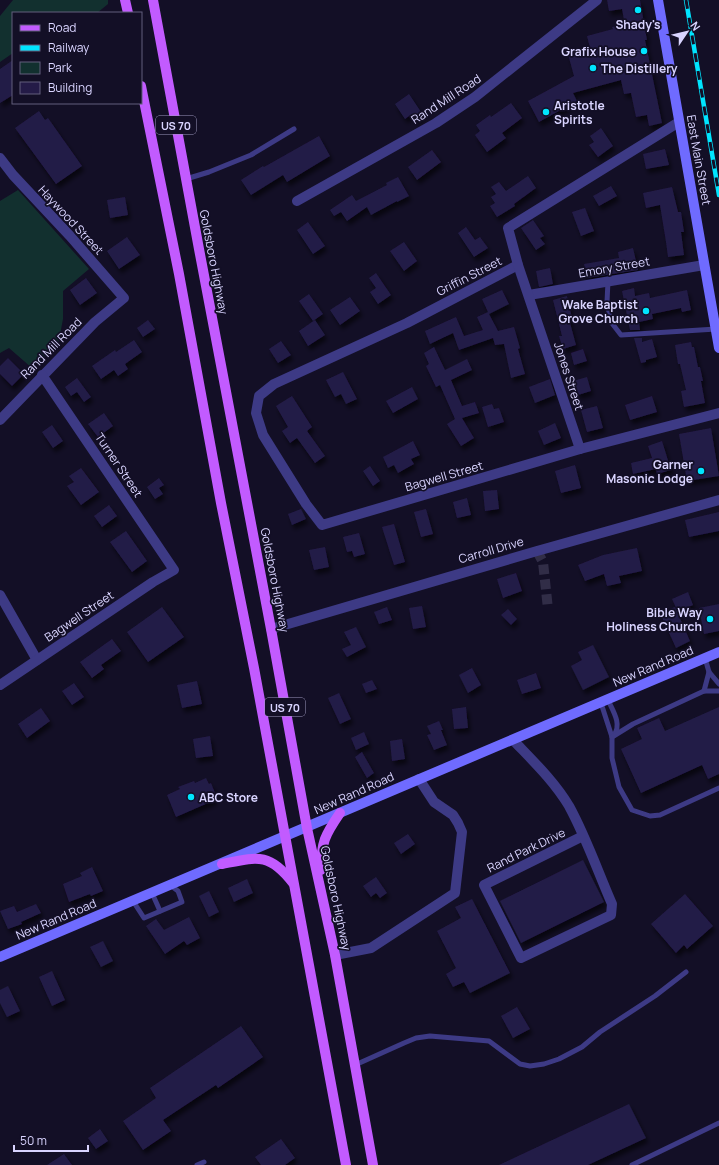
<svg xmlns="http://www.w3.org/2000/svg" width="719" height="1165" font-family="Manrope,sans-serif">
<defs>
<filter id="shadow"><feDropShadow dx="2.5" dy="4.5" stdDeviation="2" flood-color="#0009"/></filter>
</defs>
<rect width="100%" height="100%" fill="#130f26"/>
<g fill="#12302f">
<path d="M13 0H108V4L97 13H13V53L0 62V16Z"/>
<path d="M18 190 89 269 63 291V319L58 345 32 368 9 348 0 353V201Z"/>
</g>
<g fill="#241b47" filter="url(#shadow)">
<path d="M607 0H640L647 40H645L662 123 649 126 647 115 636 117 631 93 624 94 621 80 573 93 577 101 539 122 528 101 574 76 568 54 590 48 587 36 613 29 612 27 625 25 622 9 609 11Z"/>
<path d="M13 60V95L0 103V69Z"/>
<path d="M409 94 423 115 416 120 412 114 405 119 395 104Z"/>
<path d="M511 103 522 118 502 133 506 138 487 152 475 135 480 131 476 125 490 115 491 117Z"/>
<path d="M39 111 45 120 48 118 82 166 56 184 15 128Z"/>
<path d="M601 128 613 146 598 157 589 145 594 142 590 136Z"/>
<path d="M319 136 330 156 287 182 283 175 251 195 241 180 263 166 264 167Z"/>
<path d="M665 149 669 165 646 169 643 154Z"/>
<path d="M432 150 441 162 417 180 408 167Z"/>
<path d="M528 176 536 188 514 204 515 206 497 217 490 206 495 203 491 197 496 194 491 187 499 182 506 191Z"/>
<path d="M398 177 409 196 397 202V201L371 215 367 207 347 221 341 212 334 216 330 210 352 195 356 201 387 185 386 183Z"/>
<path d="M611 186 617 196 599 206 593 196Z"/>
<path d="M672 187 678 212H681L684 232H681L684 255 668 257 666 242 660 205 646 208 643 193Z"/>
<path d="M125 197 128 215 110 218 107 200Z"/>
<path d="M585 208 594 231 581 236 572 212Z"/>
<path d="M533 220 544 236 540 238 545 244 536 250 521 228Z"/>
<path d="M308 222 325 246 313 254 297 230Z"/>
<path d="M466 227 475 240 480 237 488 248 474 257 458 233Z"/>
<path d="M127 237 140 255 119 269 107 251Z"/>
<path d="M404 242 417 261 404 271 390 251Z"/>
<path d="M633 248 638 270 587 278 584 264 619 258 618 252Z"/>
<path d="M550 268 553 284 539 287 536 271Z"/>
<path d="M376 273 391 295 378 304 370 292 376 288 369 278Z"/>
<path d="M86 278 97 293 80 305 70 290Z"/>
<path d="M634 288 635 296 649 293 650 298 687 290 691 310 682 312 681 308 652 314 653 319 639 322 640 330H630L622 291Z"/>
<path d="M502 290 509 304 489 314 498 331 514 327 520 348 518 349 525 374 511 378 504 344 495 345 493 338 459 350 453 333 430 344 425 331 456 317 464 336 483 330 477 317 488 312 482 299Z"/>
<path d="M309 294 323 314 313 321 299 301Z"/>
<path d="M567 296 572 318 569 319 576 345 563 349 559 336H562L553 300Z"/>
<path d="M350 297 360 311 340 325 330 310Z"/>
<path d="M148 320 155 329 143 337 137 328Z"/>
<path d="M315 320 325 335 308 346 299 331Z"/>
<path d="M634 338H642V342L652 339 657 357 646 360V362L641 363Z"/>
<path d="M134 340 142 352 125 364 128 369 118 376 114 370 101 379 92 366 115 350 116 352Z"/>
<path d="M281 341 291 355 278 363 269 349Z"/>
<path d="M691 342 692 347H694L698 367H700L703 381H701L705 403 684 407 681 391 686 390 680 364H678L675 345Z"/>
<path d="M434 347 445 370 467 359 472 370 451 380 462 406 475 402 479 413 462 418 474 438 461 446 447 424 455 419 440 385 436 387 426 366 429 364 424 353Z"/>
<path d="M583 349 587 361 574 365 571 353Z"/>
<path d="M8 358 24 374 12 386 0 374V366Z"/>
<path d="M343 372 357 399 346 404 341 394 335 397 326 380Z"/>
<path d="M587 377 591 391 578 395 573 381Z"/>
<path d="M77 378 91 397 84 402 77 392 71 396 65 387Z"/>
<path d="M550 379 555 395 535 403 529 387Z"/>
<path d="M412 387 418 399 393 413 386 401Z"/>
<path d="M292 396 312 427 307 431 325 456 315 463 297 438 290 443 282 431 288 427 276 406Z"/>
<path d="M652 396 657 412 630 420 625 405Z"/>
<path d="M492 404 494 409 499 408 504 422 488 427 482 407Z"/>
<path d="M597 406 603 428 587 432 581 410Z"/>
<path d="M104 413 113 426 98 437 88 424Z"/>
<path d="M555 423 561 438 544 445 538 431Z"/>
<path d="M52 425 63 441 53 448 42 432Z"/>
<path d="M711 428 719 476 687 481 679 434Z"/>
<path d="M413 441 420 455 411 459 414 464 398 473 394 465 388 468 383 457Z"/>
<path d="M662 441 671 470 657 474 656 469 633 474 631 463 652 458 648 446Z"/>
<path d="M575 465 581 488 561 493 555 471Z"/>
<path d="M370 466 380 481 373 486 363 471Z"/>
<path d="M81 468 99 492 81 505 67 486 74 482 69 476Z"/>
<path d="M159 478 164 485 159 488 163 494 155 499 147 487Z"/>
<path d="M497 490 499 509 485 511 483 491Z"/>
<path d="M467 498 471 515 457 518 453 502Z"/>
<path d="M109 505 117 516 102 527 94 516Z"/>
<path d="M301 509 306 519 292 525 288 514Z"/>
<path d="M426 509 433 534 421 537 414 512Z"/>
<path d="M719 512V531L689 537 685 520Z"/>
<path d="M394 524 405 562 394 565 382 527Z"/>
<path d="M126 531 147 561 132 572 110 542Z"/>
<path d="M359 533 365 554 354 557 352 551 347 552 343 537Z"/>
<path d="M325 547 329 567 314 570 309 550Z"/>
<path d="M637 548 642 571 619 576 621 583 607 586 604 574 585 581 578 565 603 555Z"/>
<path d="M516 573 522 591 503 598 497 579Z"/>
<path d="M688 592 693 605 678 612 672 599Z"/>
<path d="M719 604V631L704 634 699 608Z"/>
<path d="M422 606 426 627 413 629 409 608Z"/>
<path d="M162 607 184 637 148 662 127 632Z"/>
<path d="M387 607 392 620 379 624 374 612Z"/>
<path d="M675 607 690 641 676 648 660 613Z"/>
<path d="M508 609 517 619 511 625 501 615Z"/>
<path d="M356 627 366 647 347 657 342 649 351 645 344 632Z"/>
<path d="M112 639 121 651 101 665 104 669 92 678 80 662Z"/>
<path d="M593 645 609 677 583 690 571 666 582 660 578 652Z"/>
<path d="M472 668 481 685 468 693 459 675Z"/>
<path d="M536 673 541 688 522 694 517 680Z"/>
<path d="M372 680 377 689 366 693 362 684Z"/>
<path d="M197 681 202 704 182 708 177 685Z"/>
<path d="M74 683 84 697 72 705 62 691Z"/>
<path d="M339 693 351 719 340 724 328 698Z"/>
<path d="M466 707 468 728 454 729 452 709Z"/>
<path d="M719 707V774L708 779 702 765 641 793 621 749 642 739 637 728 659 718 665 731Z"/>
<path d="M41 708 50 721 27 738 18 724Z"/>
<path d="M439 721 443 730H441L447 745 434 750 427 735 431 734 427 726Z"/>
<path d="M364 732 369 744 356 750 351 738Z"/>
<path d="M210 736 213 756 196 758 193 739Z"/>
<path d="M402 739 405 759 392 761 390 741Z"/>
<path d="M362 752 374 773 367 778 355 757Z"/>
<path d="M206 778 209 784 211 783 215 793 212 794 215 800 176 817 167 795 180 789 178 787 194 781 195 783Z"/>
<path d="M408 834 415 844 401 854 394 843Z"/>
<path d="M583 860 604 902 521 943 500 901Z"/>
<path d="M92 867 103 891 91 896 90 894 69 902 63 884 82 876 80 873Z"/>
<path d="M376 877 387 893 380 898 376 893 371 897 363 886Z"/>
<path d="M247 879 253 893 234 902 228 888Z"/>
<path d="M209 891 219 912 209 917 199 896Z"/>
<path d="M685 894 713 926 687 949 684 945 676 953 651 924Z"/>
<path d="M472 899 510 973 470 993 464 982 453 987 446 974 456 968 437 931 461 918 455 907Z"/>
<path d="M36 904 41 913 21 922 22 924 8 929 0 911 14 906 17 912Z"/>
<path d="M189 917 200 938 187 945 184 941 165 954 146 926 156 919 164 930Z"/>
<path d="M103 941 113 961 101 967 90 947Z"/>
<path d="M52 971 65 1000 52 1006 39 977Z"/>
<path d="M8 986 20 1011 7 1017 0 1003V990Z"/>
<path d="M517 1007 530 1029 513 1038 501 1016Z"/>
<path d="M241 1026 263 1057 218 1088 216 1085 163 1120 171 1131 143 1150 123 1121 156 1098 150 1088Z"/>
<path d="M629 1104 646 1138 588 1165H499Z"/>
<path d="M100 1129 108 1141 96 1149 88 1138Z"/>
<path d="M281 1139 295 1158 285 1165H261L255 1157Z"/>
<path d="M64 1154 72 1165H47Z"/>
</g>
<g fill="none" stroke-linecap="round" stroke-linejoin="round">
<path stroke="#312d47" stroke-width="10" stroke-dasharray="10 5" stroke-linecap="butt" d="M537 551 543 562 548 609"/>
<g stroke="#3d3a85" stroke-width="5">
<path d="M186 179 209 172 251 155 294 129"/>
<path d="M608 281 607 302 611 322 621 335 716 329"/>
<path d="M705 658 709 672 719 684"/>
<path d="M704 691 709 672"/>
<path d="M608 700C613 711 622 724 614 735"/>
<path d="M601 703 612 737V758L619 787 632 810 650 816 660 815 719 788"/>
<path d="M612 737 633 724 704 691H719"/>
<path d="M152 893 160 911"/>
<path d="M133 901 144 918 182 902 178 891 174 888 172 884"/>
<path d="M355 1065 404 1043 416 1038 430 1036 489 1041 520 1064 530 1066 544 1064 559 1059 582 1047 600 1032 655 996 686 972"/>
<path d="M197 1165 204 1162"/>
<path d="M632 1165 719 1123"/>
</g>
<g stroke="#3d3a85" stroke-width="10">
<path d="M0 158 13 175 70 236 124 298 95 322 0 420"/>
<path d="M297 201 436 123 475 97 597 0"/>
<path d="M518 265 407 323 274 384 259 396 256 413 263 435 306 504 322 525 580 449 719 413"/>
<path d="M529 295 704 265"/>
<path d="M580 449 518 265 508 228 679 122"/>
<path d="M0 595 37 660"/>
<path d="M271 629 537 551 719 500"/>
<path d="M0 685 153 582 174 570 42 375"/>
<path d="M513 740C533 761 554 781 569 806 586 837 598 872 612 904L611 915 521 958 484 885 583 836"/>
<path d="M335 955 371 948 455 893 462 832 458 823 453 815 434 802 419 779"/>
</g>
<g stroke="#6f6bff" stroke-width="10">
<path d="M658 0 719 348"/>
<path d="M0 957 719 652"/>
</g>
<g stroke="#c25bff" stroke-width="10">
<path d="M125 0 128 13"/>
<path d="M153 0 199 249 271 629 307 828 335 955 373 1165"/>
<path d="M141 86 179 274 221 503 254 668 346 1165"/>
<path d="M222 864C257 857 269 852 293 883"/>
<path d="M321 870C321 842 325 835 340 813"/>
</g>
<g stroke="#00e5ff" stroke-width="4.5">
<path id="rail" d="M686 0 719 195"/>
</g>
<use href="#rail" stroke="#130f26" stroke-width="3" stroke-dasharray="9" stroke-linecap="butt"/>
</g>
<g fill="#00e5ff" stroke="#130f26" stroke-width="1.5">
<circle cx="638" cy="10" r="4"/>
<circle cx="644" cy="51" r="4"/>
<circle cx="593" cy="68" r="4"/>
<circle cx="546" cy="112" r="4"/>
<circle cx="646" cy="311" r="4"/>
<circle cx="701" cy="471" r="4"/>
<circle cx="710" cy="619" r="4"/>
<circle cx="191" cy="797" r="4"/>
</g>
<g text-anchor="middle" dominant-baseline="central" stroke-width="3.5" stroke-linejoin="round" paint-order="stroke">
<g fill="#130f26" stroke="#9e99be" stroke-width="1">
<rect x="156" y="116" width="40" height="18" rx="3"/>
<rect x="265" y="698" width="40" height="18" rx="3"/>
</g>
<g font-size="11" font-weight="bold" fill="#d9d4ff">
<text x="176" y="125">US 70</text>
<text x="285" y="707">US 70</text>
</g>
<g font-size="12" font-weight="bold" fill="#d9d4ff" stroke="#130f26" text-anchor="end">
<text x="638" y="24" text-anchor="middle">Shady's</text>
<text x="636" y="51">Grafix House</text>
<text x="601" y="68" text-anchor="start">The Distillery</text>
<text x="554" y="105" text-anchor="start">Aristotle<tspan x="554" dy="14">Spirits</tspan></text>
<text x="638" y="304">Wake Baptist<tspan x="638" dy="14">Grove Church</tspan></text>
<text x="693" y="464">Garner<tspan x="693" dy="14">Masonic Lodge</tspan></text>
<text x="702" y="612">Bible Way<tspan x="702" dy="14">Holiness Church</tspan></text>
<text x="199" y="797" text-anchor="start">ABC Store</text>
</g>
<g font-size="12" fill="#d9d4ff" stroke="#130f26">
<text transform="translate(446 99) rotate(-33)">Rand Mill Road</text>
<text transform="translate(699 160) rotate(80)">East Main Street</text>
<text transform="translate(71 220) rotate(47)">Haywood Street</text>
<text transform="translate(214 262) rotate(79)">Goldsboro Highway</text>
<text transform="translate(614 267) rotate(-10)">Emory Street</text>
<text transform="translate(469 276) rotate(-27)">Griffin Street</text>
<text transform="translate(51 348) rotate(-45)">Rand Mill Road</text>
<text transform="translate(569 376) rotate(72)">Jones Street</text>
<text transform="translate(119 465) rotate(56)">Turner Street</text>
<text transform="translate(444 476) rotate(-16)">Bagwell Street</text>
<text transform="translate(491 550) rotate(-16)">Carroll Drive</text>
<text transform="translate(275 580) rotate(79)">Goldsboro Highway</text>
<text transform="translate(79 616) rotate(-34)">Bagwell Street</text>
<text transform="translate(653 666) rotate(-23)">New Rand Road</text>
<text transform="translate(354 793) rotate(-24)">New Rand Road</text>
<text transform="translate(526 850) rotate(-26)">Rand Park Drive</text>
<text transform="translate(336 898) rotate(78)">Goldsboro Highway</text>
<text transform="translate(56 919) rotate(-23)">New Rand Road</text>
</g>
</g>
<rect x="12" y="12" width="130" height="92" fill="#130f26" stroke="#625e7d"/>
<rect x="20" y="25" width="20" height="6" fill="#c25bff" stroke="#625e7d"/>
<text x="48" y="32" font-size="12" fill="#d9d4ff">Road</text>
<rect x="20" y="45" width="20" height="6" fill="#00e5ff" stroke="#625e7d"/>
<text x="48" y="52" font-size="12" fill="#d9d4ff">Railway</text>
<rect x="20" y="62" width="20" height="12" fill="#12302f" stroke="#625e7d"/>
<text x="48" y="72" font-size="12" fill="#d9d4ff">Park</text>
<rect x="20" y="82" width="20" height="12" fill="#241b47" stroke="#625e7d"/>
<text x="48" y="92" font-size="12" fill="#d9d4ff">Building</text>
<g transform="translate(687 32) rotate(55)" stroke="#130f26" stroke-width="3" paint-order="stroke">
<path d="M0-3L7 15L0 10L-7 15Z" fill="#d9d4ff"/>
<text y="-6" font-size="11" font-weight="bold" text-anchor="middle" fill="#d9d4ff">N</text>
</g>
<path d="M14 1145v6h74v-6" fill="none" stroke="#d9d4ff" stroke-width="2"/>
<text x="20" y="1145" font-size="12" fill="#d9d4ff" stroke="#130f26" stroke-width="3" paint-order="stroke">50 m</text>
</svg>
